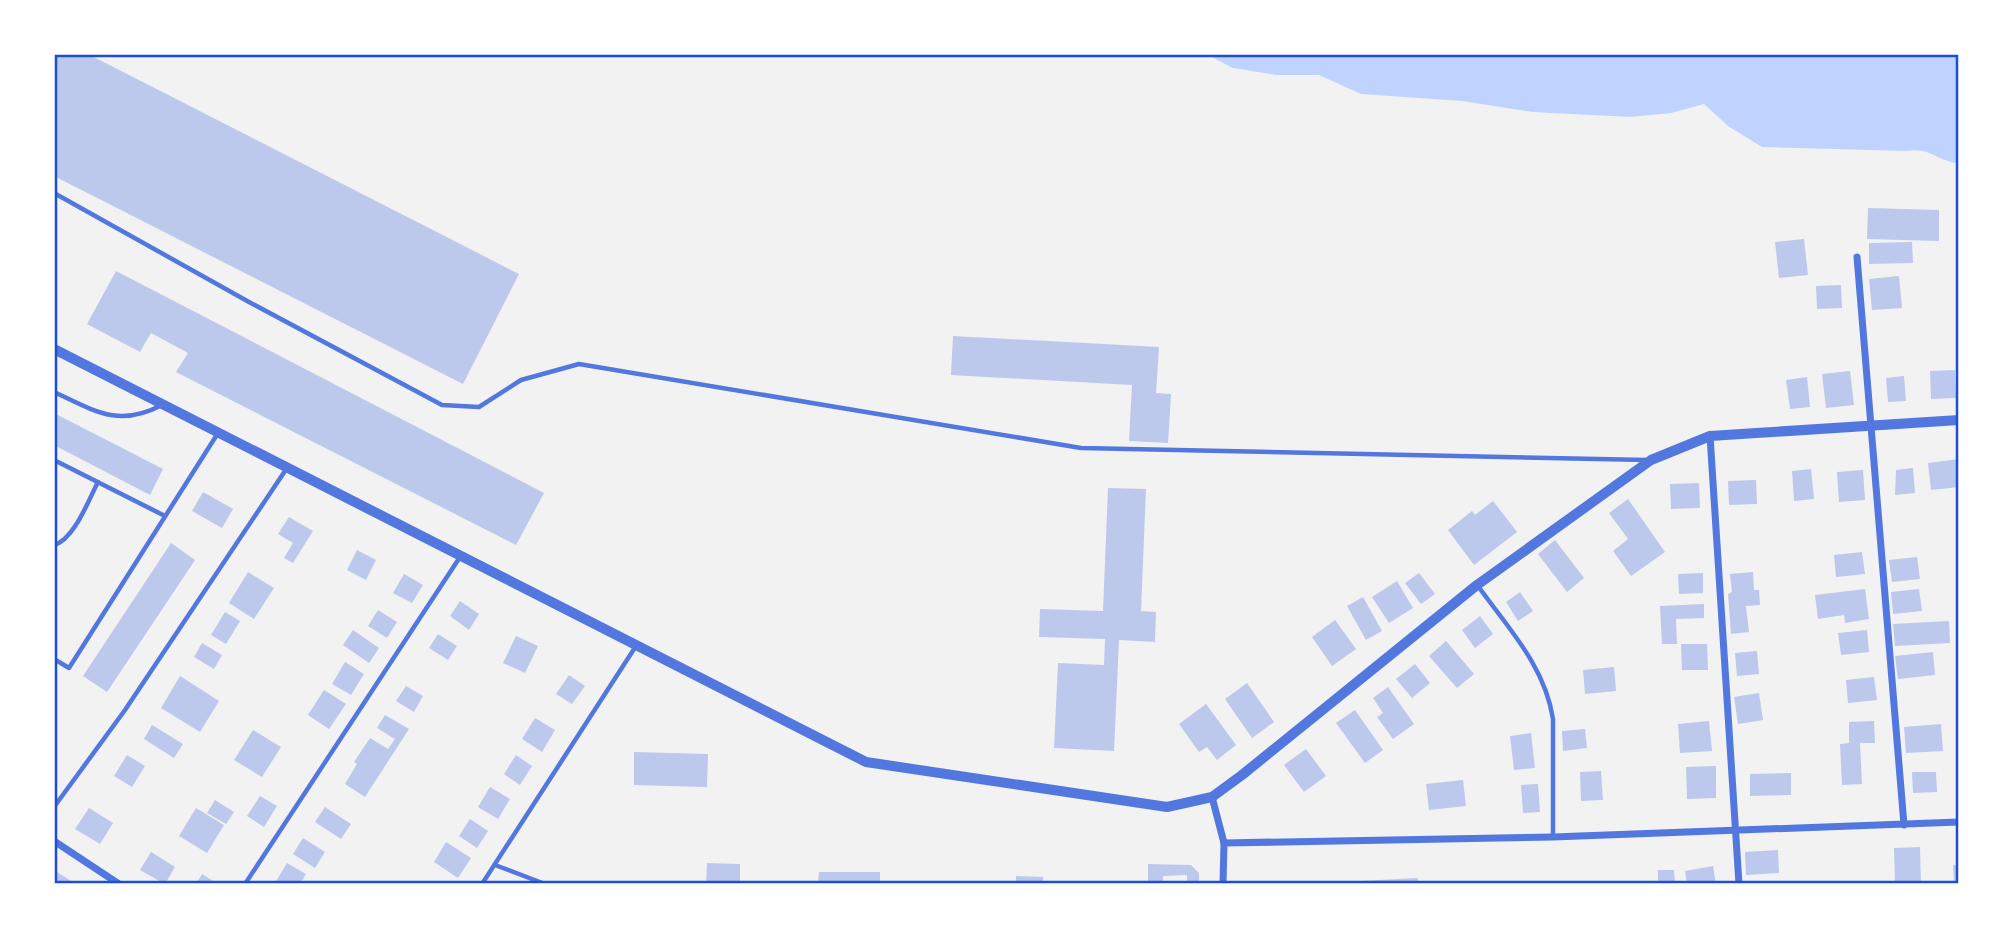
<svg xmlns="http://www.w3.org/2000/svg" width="2013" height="938" font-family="'Noto Sans',sans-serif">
<rect width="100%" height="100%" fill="#f2f2f2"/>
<path fill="#bfd3fe" d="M1206 54H1959V163C1937 162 1931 147 1907 151L1762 147 1728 126 1704 104 1671 113 1630 117 1533 112 1462 101 1361 94 1319 75H1276L1233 68Z"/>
<g fill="#bdc9ec">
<path d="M54 54H88L519 274 463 384 54 176Z"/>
<path d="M1868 208 1939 210V241L1867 239Z"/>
<path d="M1804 239 1808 275 1779 278 1775 242Z"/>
<path d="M1912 242 1913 263 1869 264V243Z"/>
<path d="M116 271 544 493 516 545 176 372 188 353 151 333 140 352 87 324Z"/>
<path d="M1899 276 1902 308 1872 310 1869 279Z"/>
<path d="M1841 285 1842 308 1817 309 1816 286Z"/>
<path d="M953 336 1159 347 1156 393 1171 394 1168 443 1129 441 1132 385 951 375Z"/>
<path d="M1955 370 1956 398 1931 399 1930 371Z"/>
<path d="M1850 371 1854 405 1826 408 1822 374Z"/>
<path d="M1904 376 1906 401 1888 402 1886 378Z"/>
<path d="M1807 377 1810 407 1790 409 1786 380Z"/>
<path d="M54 413 163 469 150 495 54 445Z"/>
<path d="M1959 459V487L1931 490 1928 463Z"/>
<path d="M1913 468 1915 493 1895 495 1896 470Z"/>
<path d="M1811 469 1814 499 1794 501 1792 471Z"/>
<path d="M1863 470 1865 500 1839 502 1837 472Z"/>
<path d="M1756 480 1757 504 1729 505 1728 481Z"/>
<path d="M1699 483 1700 508 1671 509 1670 484Z"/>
<path d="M1108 488 1146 489 1141 611 1156 612 1155 642 1119 640 1114 751 1054 748 1058 663 1104 665 1105 639 1039 637 1040 609 1103 611Z"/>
<path d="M203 492 233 509 222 528 192 511Z"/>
<path d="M1628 499 1665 552 1631 576 1613 551 1628 539 1609 513Z"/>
<path d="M1493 501 1517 532 1474 565 1448 530 1472 511 1475 515Z"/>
<path d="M289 517 313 531 293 563 284 558 293 543 278 534Z"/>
<path d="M1555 540 1584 578 1567 592 1538 554Z"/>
<path d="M171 543 195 560 107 692 83 676Z"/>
<path d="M357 550 376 560 366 580 347 570Z"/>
<path d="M1862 552 1865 574 1836 577 1834 555Z"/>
<path d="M1917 557 1920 579 1892 582 1889 560Z"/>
<path d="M248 572 274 588 254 619 229 603Z"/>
<path d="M1753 572 1754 590H1759L1760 605 1746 606 1749 632 1731 634 1728 594 1732 592 1730 574Z"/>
<path d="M1419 573 1435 594 1421 604 1405 583Z"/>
<path d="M1703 573V593L1679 594 1678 574Z"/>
<path d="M404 574 423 585 412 603 393 593Z"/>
<path d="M1397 581 1413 608 1389 623 1372 597Z"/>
<path d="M1865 589 1869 619 1845 623 1844 615 1818 619 1815 595Z"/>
<path d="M1919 589 1922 611 1893 614 1891 592Z"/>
<path d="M1520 592 1533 611 1518 621 1506 602Z"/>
<path d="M1363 597 1382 631 1366 640 1347 606Z"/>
<path d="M460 601 479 614 469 630 450 616Z"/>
<path d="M1704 604V618L1676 619 1677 644H1662L1660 606Z"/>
<path d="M378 610 397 622 387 638 368 626Z"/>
<path d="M225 612 240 621 226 644 211 635Z"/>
<path d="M1480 616 1493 634 1475 648 1462 630Z"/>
<path d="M1335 620 1356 649 1332 666 1312 637Z"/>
<path d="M1949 621 1950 643 1895 646 1893 624Z"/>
<path d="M353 630 379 648 369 663 343 645Z"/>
<path d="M1867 630 1869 652 1841 655 1838 633Z"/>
<path d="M438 634 457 646 448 660 429 648Z"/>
<path d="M516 636 538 646 525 673 503 663Z"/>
<path d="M1446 641 1474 674 1457 688 1429 656Z"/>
<path d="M202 643 222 655 214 669 194 657Z"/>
<path d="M1681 644H1707L1708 670H1682Z"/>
<path d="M1757 651 1759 674 1737 676 1735 653Z"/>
<path d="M1933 652 1935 675 1898 679 1895 656Z"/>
<path d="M345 662 364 674 351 695 332 684Z"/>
<path d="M1415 664 1430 683 1412 698 1396 679Z"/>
<path d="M1614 667 1616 691 1585 694 1583 670Z"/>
<path d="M569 675 585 686 572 704 556 694Z"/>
<path d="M180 676 219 701 200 732 161 708Z"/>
<path d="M1874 677 1877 700 1848 703 1846 680Z"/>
<path d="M1247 683 1274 722 1252 738 1225 699Z"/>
<path d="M406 686 423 696 414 712 396 701Z"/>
<path d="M1388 687 1414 724 1393 739 1377 717 1383 713 1373 698Z"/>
<path d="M324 690 346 704 329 729 308 715Z"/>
<path d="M1759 693 1763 720 1738 724 1734 697Z"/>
<path d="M1206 704 1236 745 1217 760 1207 747 1199 752 1179 724Z"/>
<path d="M1355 710 1383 750 1365 763 1336 723Z"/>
<path d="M385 715 409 729 365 797 345 784 357 764 354 762 370 738 388 749 395 739 377 728Z"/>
<path d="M535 718 555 730 542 752 522 739Z"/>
<path d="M1709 721 1712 751 1680 753 1678 724Z"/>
<path d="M1874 721 1875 743H1860L1862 784 1842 785 1840 744 1849 743V722Z"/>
<path d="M1941 724 1943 751 1906 753 1904 727Z"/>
<path d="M152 725 183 744 174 758 144 739Z"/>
<path d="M1585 729 1587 748 1563 751 1562 731Z"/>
<path d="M253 730 281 747 262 777 234 760Z"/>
<path d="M1531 733 1535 768 1514 770 1510 736Z"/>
<path d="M1306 749 1326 776 1304 792 1284 765Z"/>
<path d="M634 752 708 754 707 787 634 785Z"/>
<path d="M127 755 145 766 132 787 114 776Z"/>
<path d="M516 755 532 766 520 785 504 774Z"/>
<path d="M1716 766V798L1687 799 1686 767Z"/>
<path d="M1601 771 1603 800 1581 801 1580 772Z"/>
<path d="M1912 772H1936L1937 792 1913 793Z"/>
<path d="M1791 773V795L1750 796V774Z"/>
<path d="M1463 780 1466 806 1429 810 1426 784Z"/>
<path d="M1538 784 1540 812 1523 813 1521 785Z"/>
<path d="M490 787 510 799 498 819 478 807Z"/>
<path d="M260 796 277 806 264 827 247 816Z"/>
<path d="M215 800 234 812 226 824 207 813Z"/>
<path d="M325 807 351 824 341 839 315 822Z"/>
<path d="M89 808 113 823 100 844 75 829Z"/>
<path d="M196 808 224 825 207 853 179 836Z"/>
<path d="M470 819 488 831 477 848 459 836Z"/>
<path d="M303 838 325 852 315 868 293 854Z"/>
<path d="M446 842 471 858 458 878 434 862Z"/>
<path d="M1920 847 1921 884H1895L1894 848Z"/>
<path d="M1778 850 1779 873 1746 875 1745 852Z"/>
<path d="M151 852 175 867 165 884 140 870Z"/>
<path d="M287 863 306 874 300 884 275 883Z"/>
<path d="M707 863 740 864V884H706Z"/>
<path d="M1148 864 1191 865 1199 873V884H1187V875L1163 876V884H1148Z"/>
<path d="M1953 865H1959V884H1954Z"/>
<path d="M1713 866 1716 884H1687L1685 871Z"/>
<path d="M54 870 71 881 70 884H54Z"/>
<path d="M1658 870H1674L1675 884H1658Z"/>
<path d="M819 872H880V884H818Z"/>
<path d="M202 874 218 884H196Z"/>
<path d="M1016 876 1043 877V884H1016Z"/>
<path d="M1418 878V884H1340V882Z"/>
</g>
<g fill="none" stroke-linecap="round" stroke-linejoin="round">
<g stroke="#5277de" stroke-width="4.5">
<path d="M54 193 249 302 442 405 479 407 521 380 579 364 1081 448 1647 460"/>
<path d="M54 392C95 411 118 428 162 405"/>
<path d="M54 460 165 516"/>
<path d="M54 545C74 540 89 499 98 482"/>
<path d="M1478 586C1508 628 1545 666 1553 719V837"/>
<path d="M54 659 69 668 218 433"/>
<path d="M54 807 125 710 287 468"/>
<path d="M495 865 545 884"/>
<path d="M245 884 460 557"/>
<path d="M482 884 636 646"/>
</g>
<g stroke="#5277de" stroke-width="7">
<path d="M1857 257 1904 825"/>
<path d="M1710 436 1739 884"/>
<path d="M1212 797 1224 843 1553 837 1959 822"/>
<path d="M54 841 119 884"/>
<path d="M1223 884 1224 843"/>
</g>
<path stroke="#5277de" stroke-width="10" d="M54 349 866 762 1167 807 1212 797 1242 775 1477 585 1651 460 1710 436 1959 420"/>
</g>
<rect width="2013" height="938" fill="none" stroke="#ffffff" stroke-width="112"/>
<rect x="56" y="56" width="1901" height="826" fill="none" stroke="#1d4ed8" stroke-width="2.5"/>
</svg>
